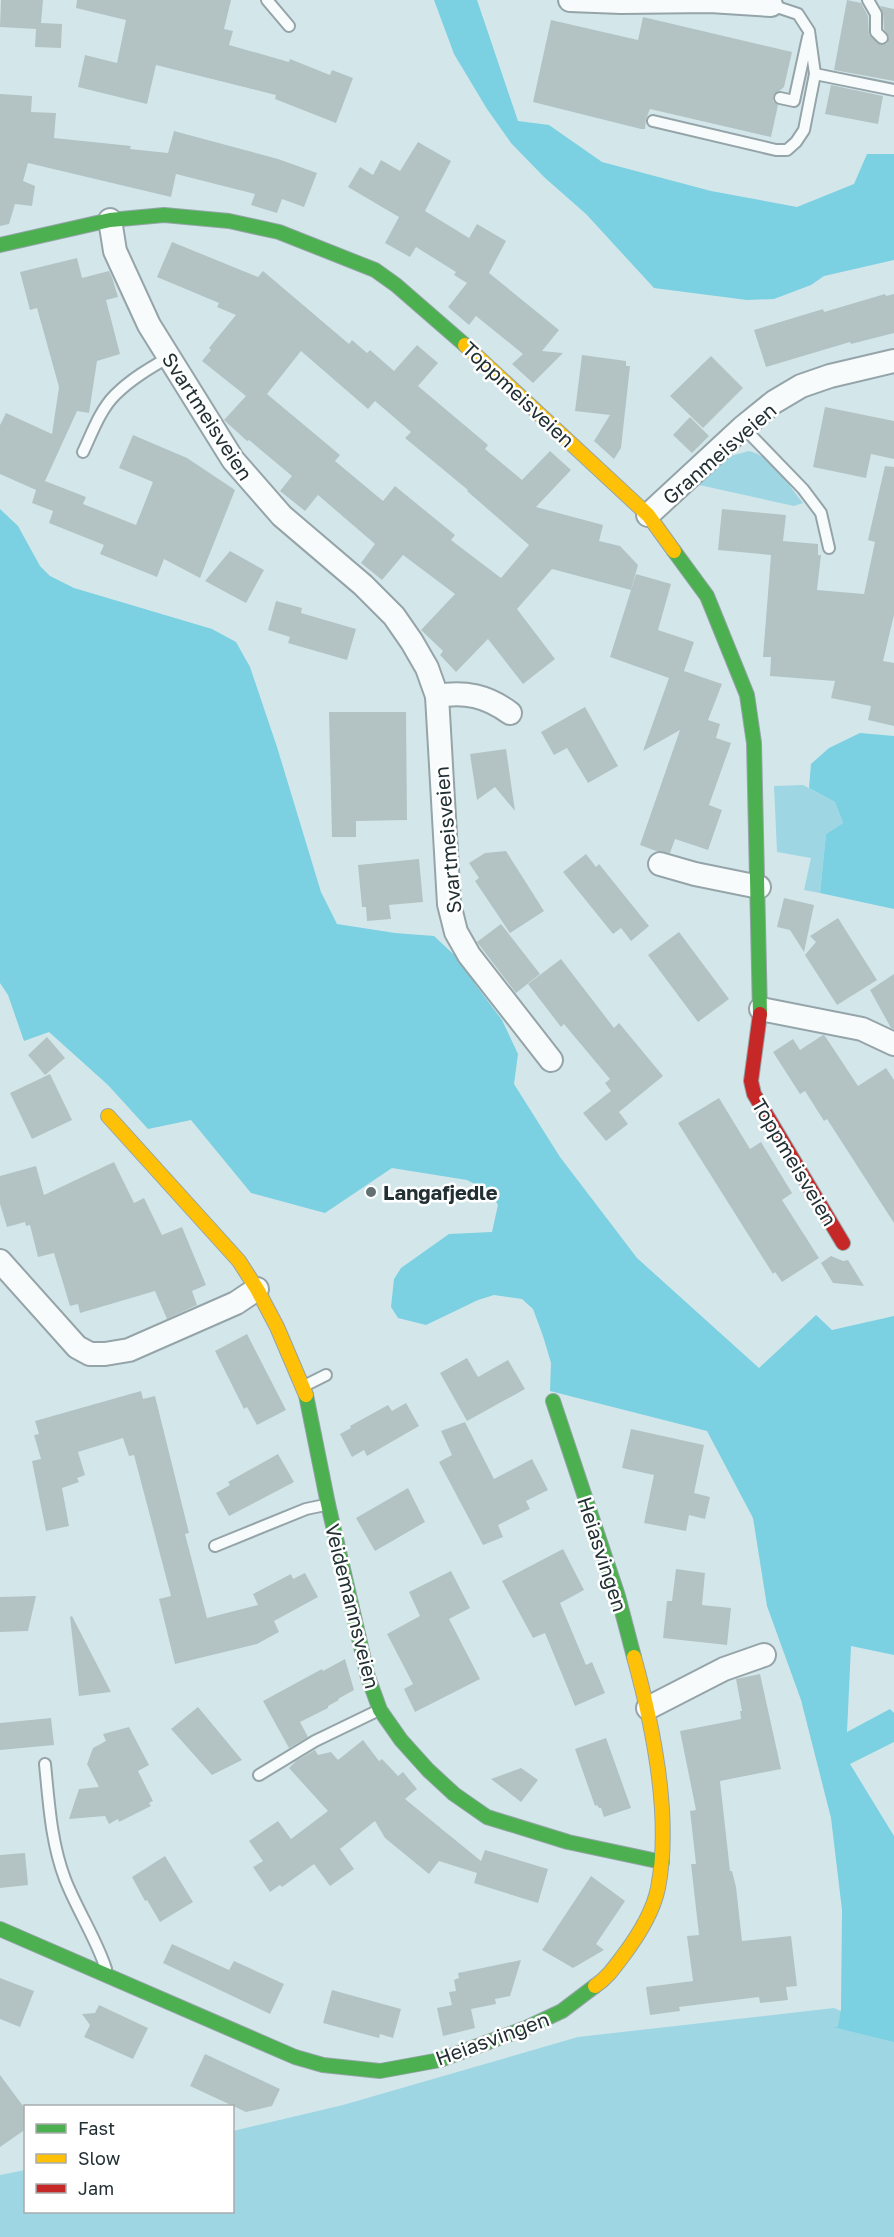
<svg xmlns="http://www.w3.org/2000/svg" width="894" height="2237" font-family="'Golos Text',sans-serif">
<rect width="100%" height="100%" fill="#d3e7eb"/>
<g fill="#9fd6e3">
<path d="M749 451C773 457 788 485 803 503L794 506 699 485 727 457Z"/>
<path d="M803 785 835 802 843 823 826 834 820 893 804 890 811 858 777 852 774 786Z"/>
<path d="M834 2008 894 2035V2237H0V2175L25 2170 26 2212H232L233 2131 343 2105 578 2037Z"/>
</g>
<g fill="#7bd0e1">
<path d="M434 0H477L518 121 549 125 602 162 711 191 797 207 854 184 867 154H894V260L824 276 811 285 774 299 747 300 654 288 586 214 544 177 511 143 487 109 454 54Z"/>
<path d="M0 509 18 526 40 566 50 576 74 588 212 629 236 642 250 667 277 747 321 892 337 924 395 933 434 936 465 965 475 984 502 1020 518 1054 514 1084 560 1157 637 1258 759 1368 816 1315 832 1330 894 1316V1655L851 1646 847 1732 890 1709 894 1713V1742L850 1764 894 1836V2042L833 2027H838L841 2009 842 1910 831 1818 801 1700 767 1606 753 1518 707 1431 550 1391 551 1363 543 1336 533 1309 522 1299 494 1295 478 1300 426 1325 398 1318 391 1307 394 1279 401 1268 449 1234 492 1232 498 1205 490 1192 467 1180 392 1168 325 1213 251 1193 191 1120 148 1129 108 1085 49 1032 24 1041 8 995 0 983Z"/>
<path d="M860 733 894 736V909L820 893 826 834 843 823 835 802 809 788 811 764 829 748Z"/>
</g>
<g fill="#b3c3c4" fill-rule="evenodd">
<path d="M1 0H43L41 23 62 24 61 48 35 47 36 29 0 27Z"/>
<path d="M77 0H231L224 29 233 31 229 45 289 62 290 59 330 75 332 70 353 78 336 123 275 99 276 95 156 65 147 104 78 87 85 55 117 63 126 20 76 8Z"/>
<path d="M847 0 861 3 868 16 869 35 881 45 887 44 889 37 884 29 883 13 880 6 894 9V81L834 70Z"/>
<path d="M643 17 792 52 784 87 773 96V101L778 105 771 137 650 109 646 119 645 129H641L533 102 551 20 638 40Z"/>
<path d="M831 85 883 96 878 124 825 114Z"/>
<path d="M0 94 32 96 31 112 56 113 54 138 131 146 130 149 168 153 174 131 278 159 317 173 304 207 282 199 277 213 251 205 255 194 176 174 171 197 28 163 23 181 35 186 32 206 15 204 9 224 0 226Z"/>
<path d="M418 142 451 161 425 211 469 238 477 224 506 241 489 273 559 330 542 351 563 353 533 383 512 364 523 354 476 316 469 325 448 307 467 283 454 275 456 272 416 247 410 257 385 243 399 217 348 187 360 167 373 175 381 160 400 171Z"/>
<path d="M172 242 258 277 263 271 349 344 352 340 367 353 370 350 394 371 417 345 438 363 418 386 488 445 485 449 522 480 550 451 571 470 536 507 603 525 599 541 620 546 638 565 631 590 552 569 517 609 555 659 523 684 488 639 456 672 440 655 443 651 421 630 455 594 403 555 382 580 361 563 375 544 318 495 305 511 280 491 292 476 249 440 247 441 224 420 246 396 202 361 211 350 209 348 236 315 217 307 219 303 157 277ZM301 351 368 409 375 401 411 432 405 438 468 490 467 491 529 545 501 578 451 540 455 535 395 486 383 501 335 461 340 455 267 394Z"/>
<path d="M77 258 82 278 109 271 112 277 118 297 106 300 120 354 97 361 89 413 77 411 45 481 86 497 83 504 136 525 153 482 119 468 133 435 187 458 235 490 200 578 164 559 157 577 100 554 104 545 49 523 53 511 32 503 36 490 0 474V425L6 413 52 434 59 387 37 308 30 310 20 272Z"/>
<path d="M885 294 886 296 894 294V333L851 344 850 342 766 367 754 330 823 309 824 312Z"/>
<path d="M582 355 626 361V366H630L621 448 614 459 594 441 610 415 575 411Z"/>
<path d="M711 356 743 388 703 428 670 396Z"/>
<path d="M825 407 894 421V459L871 454 866 478 813 467Z"/>
<path d="M690 417 709 436 692 453 673 435Z"/>
<path d="M885 466 894 467V615L883 661 894 663V726L868 720 871 706 831 698 835 681 770 676 771 657H763L771 555 718 550 722 509 786 515 783 541 818 544V555H821L817 590 864 594 875 542 868 540Z"/>
<path d="M230 551 264 570 246 603 205 581Z"/>
<path d="M636 574 671 584 658 630 694 642 684 671 722 684 708 720 720 724 716 738 731 743 709 805 722 810 708 850 675 839 670 853 656 851 640 845 680 730 643 751 669 678 610 657Z"/>
<path d="M276 601 302 608 301 613 356 629 347 660 288 643 290 637 268 630Z"/>
<path d="M585 707 618 766 588 783 567 748 554 755 541 732Z"/>
<path d="M329 712H406L407 820 356 821V837H332Z"/>
<path d="M506 749 515 811 495 787 477 800 470 754Z"/>
<path d="M506 851 544 911 510 933 475 881 479 878 469 863 485 853Z"/>
<path d="M586 854 596 867 599 864 649 926 631 941 621 928 613 934 563 872Z"/>
<path d="M419 859 423 902 389 905 391 919 367 921 366 907H362L358 865Z"/>
<path d="M784 898 814 905 804 952 790 930 777 927Z"/>
<path d="M838 918 877 980 837 1005 805 955 816 942 810 936Z"/>
<path d="M501 924 540 974 516 993 477 942Z"/>
<path d="M679 932 729 999 698 1022 648 955Z"/>
<path d="M561 959 614 1028 619 1023 663 1076 619 1112 628 1124 606 1141 583 1113 611 1091 605 1083 610 1079 564 1024 561 1027 528 984Z"/>
<path d="M894 974V1029L891 1028 870 990Z"/>
<path d="M823 1035 825 1036 858 1086 886 1068 894 1080V1223L827 1119 824 1121 805 1091 800 1094 773 1052 793 1039 800 1050Z"/>
<path d="M47 1037 65 1058 45 1075 28 1055Z"/>
<path d="M50 1074 72 1120 32 1139 10 1093Z"/>
<path d="M719 1098 750 1149 761 1142 792 1193 782 1200 819 1258 782 1282 775 1272 773 1274 678 1123Z"/>
<path d="M114 1162 134 1203 144 1198 162 1235 182 1227 206 1285 192 1291 197 1305 167 1319 155 1291 80 1313 78 1304 70 1306 54 1253 38 1257 30 1225 26 1226 25 1222 7 1227 0 1204V1176L36 1166 44 1195Z"/>
<path d="M831 1256 843 1261 848 1260 864 1286 833 1283 821 1263Z"/>
<path d="M247 1334 286 1410 257 1425 247 1407 244 1409 215 1351Z"/>
<path d="M467 1358 478 1377 508 1360 525 1389 467 1421 440 1373Z"/>
<path d="M141 1391 143 1399 155 1396 189 1533 185 1534 207 1618 258 1605 253 1594 291 1574 293 1579 305 1573 318 1597 274 1621 279 1632 257 1644 175 1664 159 1599 171 1596 134 1455 129 1456 123 1438 78 1452 85 1475 77 1478 79 1482 62 1488 69 1526 46 1531 32 1461 41 1459 34 1435 39 1434 35 1421Z"/>
<path d="M406 1403 419 1426 367 1456 364 1450 352 1457 340 1434 351 1428 350 1426 388 1405 392 1411Z"/>
<path d="M465 1422 494 1479 532 1459 548 1490 526 1501 530 1509 498 1525 503 1537 483 1545 439 1462 452 1455 441 1431Z"/>
<path d="M631 1429 704 1445 694 1493 710 1497 705 1519 689 1515 686 1531 644 1523 654 1475 622 1468Z"/>
<path d="M278 1454 294 1482 229 1516 216 1493 230 1485 228 1482Z"/>
<path d="M408 1488 425 1522 375 1551 356 1518Z"/>
<path d="M563 1549 584 1590 560 1603 586 1665 592 1662 605 1693 575 1706 545 1633 533 1638 502 1581Z"/>
<path d="M676 1569 705 1573 702 1605 731 1608 727 1645 663 1638 667 1601H672Z"/>
<path d="M451 1571 470 1608 449 1619 480 1679 415 1712 404 1689 413 1684 387 1634 420 1616 409 1592Z"/>
<path d="M36 1596 28 1631 0 1632V1597Z"/>
<path d="M72 1616 111 1692 79 1696 70 1617Z"/>
<path d="M345 1659 354 1690 338 1699 339 1700 328 1706V1708L300 1722 308 1737 289 1748 263 1701 322 1669 323 1671Z"/>
<path d="M760 1674 781 1769 720 1781 730 1871H732L736 1887 742 1941 791 1936 797 1986 786 1987 788 2000 760 2003 759 1997 679 2007 680 2011 650 2015 646 1987 693 1981 687 1936 699 1935 691 1864H696L690 1811 696 1810 680 1731 741 1719 740 1711H742L736 1679Z"/>
<path d="M198 1707 242 1760 212 1775 171 1729Z"/>
<path d="M51 1718 54 1745 0 1750V1723Z"/>
<path d="M129 1727 149 1765 138 1771 153 1801 149 1803 151 1806 119 1822 118 1819 109 1824 105 1816 69 1819 79 1789 99 1787 87 1764 93 1748 106 1741 103 1734Z"/>
<path d="M606 1738 631 1808 604 1817 601 1808H599L597 1805 595 1806 575 1749Z"/>
<path d="M363 1740 379 1761 382 1759 398 1776 403 1772 417 1789 405 1799 481 1861 485 1850 548 1869 538 1903 474 1883 477 1873 439 1861 429 1874 385 1838 375 1821 340 1849 354 1869 330 1886 314 1864 282 1887 280 1885 270 1892 253 1867 263 1861 249 1841 278 1821 291 1839 328 1811 289 1768 296 1761 315 1750 318 1755 331 1752 338 1760Z"/>
<path d="M521 1768 538 1780 521 1802 491 1779Z"/>
<path d="M25 1853 28 1885 0 1888V1855Z"/>
<path d="M165 1856 193 1902 160 1922 147 1900 145 1901 132 1877Z"/>
<path d="M591 1876 625 1901 596 1944 604 1950 573 1968 542 1950Z"/>
<path d="M172 1944 229 1970 234 1961 284 1984 270 2014 163 1963Z"/>
<path d="M521 1960 510 1996 495 1999 496 2004 471 2009 475 2028 443 2036 437 2008 452 2005 449 1992 456 1991 454 1980 459 1978 458 1973Z"/>
<path d="M0 1978 34 1991 20 2027 0 2019Z"/>
<path d="M332 1990 401 2009 393 2038 380 2034 379 2038 323 2023Z"/>
<path d="M99 2005 148 2028 133 2059 84 2037 90 2025 82 2014 95 2013Z"/>
<path d="M205 2054 280 2089 272 2106 246 2112 190 2086Z"/>
<path d="M0 2075 26 2110V2129L0 2147Z"/>
</g>
<g fill="none" stroke-linecap="round" stroke-linejoin="round">
<g stroke="#95a4a8" stroke-width="14">
<g id="lane">
<path d="M267 0 289 26"/>
<path d="M868 0 876 14V32L882 38"/>
<path d="M815 74 894 90"/>
<path d="M780 98 794 101 808 37"/>
<path d="M653 121 776 150H787L796 142 804 130 815 74 809 31 798 14 771 5 774 2"/>
<path d="M743 427 803 489 821 513 829 548"/>
<path d="M83 452C92 433 100 410 115 395 131 379 150 368 169 357"/>
<path d="M306 1385 326 1375"/>
<path d="M215 1546 306 1509 325 1505"/>
<path d="M45 1764C49 1804 51 1842 65 1879 77 1910 96 1938 106 1969"/>
<path d="M259 1775 315 1741 377 1711"/>
</g>
</g>
<g stroke="#95a4a8" stroke-width="26">
<g id="street">
<path d="M570 0 621 2 710 1 771 5"/>
<path d="M110 220 115 251 149 325 233 460 282 516 363 585 394 616 412 642 427 668 437 696 449 904 456 932 469 955 551 1060"/>
<path d="M648 515 743 427 774 402 801 386 830 376 894 361"/>
<path d="M437 696C465 691 487 696 510 713"/>
<path d="M660 864 695 874 759 887"/>
<path d="M761 1009 862 1029 894 1044"/>
<path d="M0 1261 77 1347 90 1354H105L129 1350 236 1303 257 1289"/>
<path d="M648 1708 724 1669 764 1655"/>
</g>
</g>
<g stroke="#95a4a8" stroke-width="16">
<g id="fast">
<path d="M0 245 110 220 164 215 229 221 279 232 375 270 396 285 465 345"/>
<path d="M674 551 707 596 747 695 754 743 760 1014"/>
<path d="M306 1395 328 1504 368 1677 380 1710 401 1740 428 1770 454 1794 487 1817 568 1842 662 1862"/>
<path d="M553 1401 618 1596 634 1657"/>
<path d="M0 1929 295 2057 323 2065 380 2071 440 2060 526 2028 562 2011 595 1986"/>
</g>
</g>
<g stroke="#95a4a8" stroke-width="16">
<g id="slow">
<path d="M465 345 648 515 674 551"/>
<path d="M108 1116 239 1261 257 1289 277 1327 306 1395"/>
<path d="M595 1986C607 1978 614 1968 623 1956 638 1936 653 1913 658 1888 672 1817 653 1726 634 1657"/>
</g>
</g>
<g stroke="#95a4a8" stroke-width="16">
<path id="jam" d="M760 1014 751 1081 754 1094 843 1243"/>
</g>
<use href="#lane" stroke="#f8fbfc" stroke-width="10"/>
<use href="#street" stroke="#f8fbfc" stroke-width="22"/>
<use href="#fast" stroke="#4caf50" stroke-width="14"/>
<use href="#slow" stroke="#ffc107" stroke-width="14"/>
<use href="#jam" stroke="#c62828" stroke-width="14"/>
</g>
<circle fill="#607073" stroke="#fff" stroke-width="2" cx="371" cy="1192" r="6"/>
<g text-anchor="middle" dominant-baseline="central" stroke-width="5" stroke-linejoin="round" paint-order="stroke">
<g font-size="20" fill="#223033" stroke="#fff">
<text transform="translate(519 394) rotate(43)">Toppmeisveien</text>
<text transform="translate(208 416) rotate(57)">Svartmeisveien</text>
<text transform="translate(719 453) rotate(-41)">Granmeisveien</text>
<text transform="translate(447 840) rotate(-95)">Svartmeisveien</text>
<text transform="translate(795 1162) rotate(59)">Toppmeisveien</text>
<text transform="translate(603 1554) rotate(72)">Heiasvingen</text>
<text transform="translate(353 1606) rotate(76)">Veidemannsveien</text>
<text transform="translate(492 2038) rotate(-20)">Heiasvingen</text>
</g>
<g font-size="20" font-weight="bold" fill="#223033" stroke="#fff" text-anchor="start">
<text x="383" y="1192">Langafjedle</text>
</g>
</g>
<rect x="24" y="2105" width="210" height="108" fill="#ffffff" stroke="#a7acad" stroke-width="1.5"/>
<rect x="36" y="2124" width="30" height="9" fill="#4caf50" stroke="#a7acad" stroke-width="1.5"/>
<text x="78" y="2135" font-size="18" fill="#223033">Fast</text>
<rect x="36" y="2154" width="30" height="9" fill="#ffc107" stroke="#a7acad" stroke-width="1.5"/>
<text x="78" y="2165" font-size="18" fill="#223033">Slow</text>
<rect x="36" y="2184" width="30" height="9" fill="#c62828" stroke="#a7acad" stroke-width="1.5"/>
<text x="78" y="2195" font-size="18" fill="#223033">Jam</text>
</svg>
